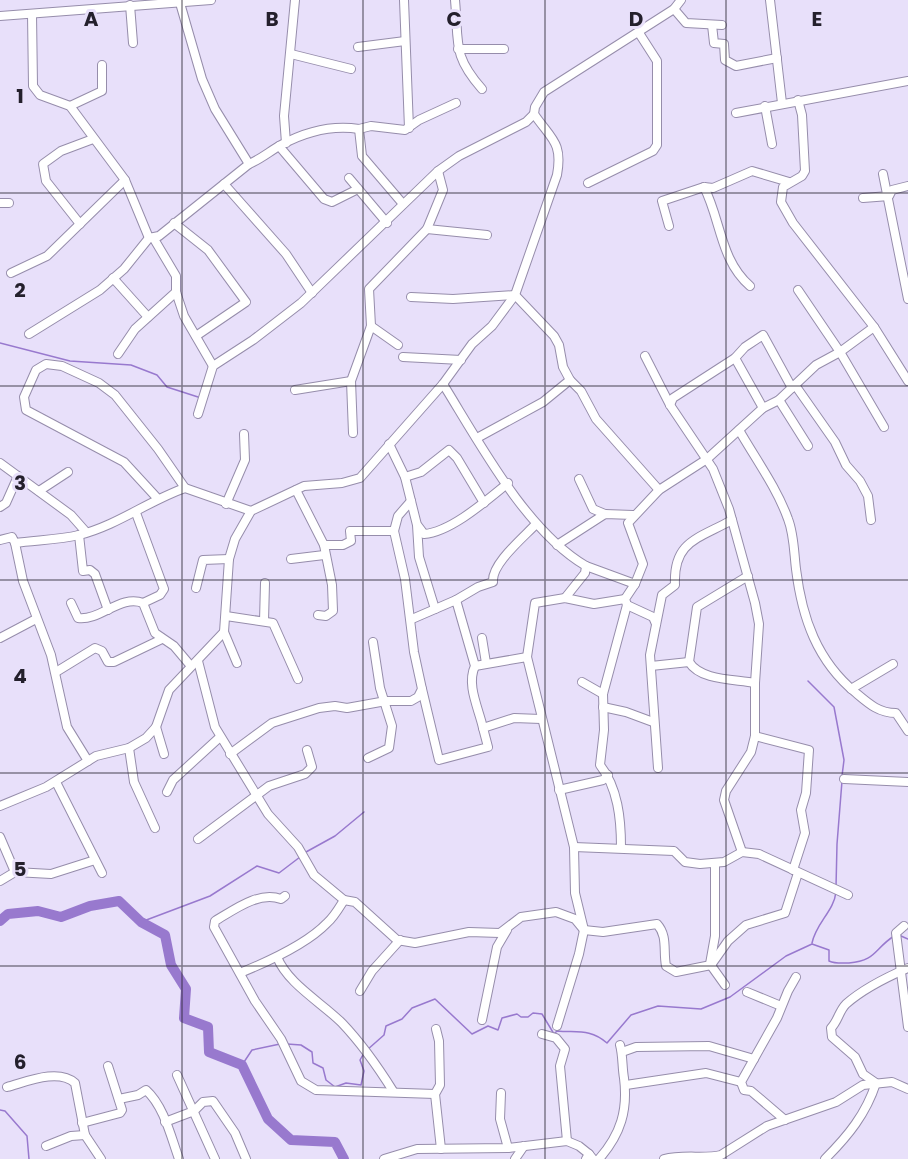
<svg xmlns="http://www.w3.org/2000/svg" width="908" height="1159" font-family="Poppins,sans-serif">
<rect width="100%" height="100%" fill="#e8e0fa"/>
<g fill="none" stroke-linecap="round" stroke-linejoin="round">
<g stroke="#9879ce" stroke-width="1.5">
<path d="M0 343 70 361 131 365 157 375 167 387 198 397"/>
<path d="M808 681 834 707 844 760 842 776"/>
<path d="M306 852 335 836 364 812"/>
<path d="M836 887 837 844 842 781"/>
<path d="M141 922 210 896 257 866 279 873 300 857"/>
<path d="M901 936 908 939"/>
<path d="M812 943C816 923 834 911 836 892"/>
<path d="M287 1044 301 1045 312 1052 313 1063 323 1068 326 1080 335 1087 346 1083 361 1085 364 1071 360 1060 364 1053"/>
<path d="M367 1050 384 1035 386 1026 402 1019 412 1008 435 999 472 1034 488 1026 498 1030 502 1018 517 1014 521 1017H528L533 1013 542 1014 554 1034 557 1031C576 1033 590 1028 607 1043L631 1015 658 1006 701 1009 730 997 786 956 812 944 829 950V961C836 964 841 963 849 963 876 961 874 949 894 936"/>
<path d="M242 1065 252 1050 280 1044"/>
<path d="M0 1110 5 1111 27 1136 29 1159"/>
</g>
<path stroke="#9879ce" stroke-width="10" d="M0 921 8 914 38 911 61 917 90 906 119 901 141 922 165 935 171 965 186 989 184 1018 208 1027 209 1052 242 1065 268 1119 291 1140 335 1142 344 1159"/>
<g stroke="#968dab" stroke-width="10">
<g id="minor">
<path d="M404 0 409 128"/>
<path d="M455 0C459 43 452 55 482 89"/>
<path d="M770 0 782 103"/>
<path d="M130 5 133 43"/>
<path d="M674 9 686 23 722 25"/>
<path d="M32 14 33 86 40 95 70 106 125 180 149 238"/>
<path d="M0 16 211 0"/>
<path d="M712 25 714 43 724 44 725 60 736 66 777 58"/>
<path d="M358 47 405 41"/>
<path d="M458 49H504"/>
<path d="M291 54 351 69"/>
<path d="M798 100 802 115 805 171 802 176 783 187 781 202 793 223 874 327 908 381"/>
<path d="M70 106 102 91V65"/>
<path d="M765 106 772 144"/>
<path d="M736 113 908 81"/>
<path d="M286 143 284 116 295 0"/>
<path d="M279 146 324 199 332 202 358 189"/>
<path d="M249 164C261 159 270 151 281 145 305 132 333 125 359 129"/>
<path d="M883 174 908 299"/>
<path d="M349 178 387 223"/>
<path d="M588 183 653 151 657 145V61L639 33"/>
<path d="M224 184 286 254 312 293"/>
<path d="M704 187C721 220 720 260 750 286"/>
<path d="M863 198 889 196 892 190 908 186"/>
<path d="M0 203H9"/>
<path d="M403 204 362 156 359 129 371 126 405 130 419 120 456 103"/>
<path d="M174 223 208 250 246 302 196 336"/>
<path d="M80 224 46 181 43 164 61 151 93 139"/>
<path d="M669 226 662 201 704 187 713 188 752 171 789 182"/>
<path d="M427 229 487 235"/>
<path d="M154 239 176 276V292L184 316 213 366"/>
<path d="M11 273 47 256 125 180"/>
<path d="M113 278 148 317"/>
<path d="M798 290 840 352 884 427"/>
<path d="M411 297 453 299 515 295 554 336 559 345 563 367 570 380 581 391 596 419 659 490"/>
<path d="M371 326 398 345"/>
<path d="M29 334 100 290 124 269 149 238 159 236 249 164 215 109 202 79 180 3"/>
<path d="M118 354 135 329 176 292"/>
<path d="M645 356 670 405 713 469 729 509 755 603 759 624 755 683V736L751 752 726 791 724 800 742 852"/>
<path d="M403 357 461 360"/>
<path d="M735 358 763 408"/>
<path d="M443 384C479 442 526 531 586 566L585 573 565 598"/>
<path d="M795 385 835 442 846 465 860 481 868 496 871 520"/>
<path d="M295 390 351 381"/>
<path d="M779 400 808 446"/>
<path d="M670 405 673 398 735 358 745 347 763 335 792 388"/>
<path d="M198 414 213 366 253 340 301 303 438 171 459 156 526 122 534 114"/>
<path d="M739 430C755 458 777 488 788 519 794 534 794 553 796 569 802 618 817 661 856 693 869 704 879 713 896 713L908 731"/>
<path d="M353 433 351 381 371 326 369 289 427 229 443 190 438 171"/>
<path d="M477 438 543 402 570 380"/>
<path d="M389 444 405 477 417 525 419 557 435 609"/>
<path d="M0 463 71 515 86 532"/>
<path d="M405 477 421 472 449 450 457 458 484 503"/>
<path d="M579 479 593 509 605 514"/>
<path d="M296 490 324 545H343L351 541 350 531H394L398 516 411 501"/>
<path d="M39 491 68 472"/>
<path d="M158 499 124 462 26 410 24 397 36 370 46 364 62 366 99 383 115 395 158 449 185 488"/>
<path d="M226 504 245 460 244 434"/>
<path d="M0 507 6 503 18 476"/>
<path d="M136 513 164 589 160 595 143 603"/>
<path d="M418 526 424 534C451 532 487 500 508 483"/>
<path d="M79 535 83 571 90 570 95 574 108 610"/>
<path d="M0 540 12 537 15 543C35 540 59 540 79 535 118 525 148 501 185 488L251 511 304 486 342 483 360 478 443 384 472 344 492 326 515 295 557 175C563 142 551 139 534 114L535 107 544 92 674 9 681 0"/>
<path d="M15 543 23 581 51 655 67 727 88 761"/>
<path d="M557 545 605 514 633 515"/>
<path d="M291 559 324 555"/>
<path d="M586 566 635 584"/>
<path d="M196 588 203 560 229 559"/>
<path d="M456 600 478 587 493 582C491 564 524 537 536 524"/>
<path d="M71 603 78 618C100 621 121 594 143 603L155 633 174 646 190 665"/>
<path d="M627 605 653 617 656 624"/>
<path d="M318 615 326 616 333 611 332 585 324 545"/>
<path d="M226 616 273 623 298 679"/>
<path d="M412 619 456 600 475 666C466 685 479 709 483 728"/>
<path d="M264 621 265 583"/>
<path d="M224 632 237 663"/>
<path d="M0 638 36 619"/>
<path d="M482 638 486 663"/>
<path d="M198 661 215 727 268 814 298 847 314 875 344 900 355 902 397 940 415 943 469 932 500 933 521 917 556 912 575 919 584 930 603 932 657 924C668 936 663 951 666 966L676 972 711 965 728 941 746 925 785 913 798 873"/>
<path d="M689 662 697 607 748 576"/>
<path d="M475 666 527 657"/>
<path d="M651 666 689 662C701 681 735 679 755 683"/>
<path d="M56 672 95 648 102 651 108 662H114L162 639"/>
<path d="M582 682 603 694"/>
<path d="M422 689 439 760 488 747 483 728 514 718 541 719"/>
<path d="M851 689 893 664"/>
<path d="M603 707 626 712 653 722"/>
<path d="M156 727 164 754"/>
<path d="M755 736 809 750 806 793 801 810 805 833 793 870"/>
<path d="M129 748 134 782 155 828"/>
<path d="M230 754 272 723 319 708 335 706 347 708 386 701H411L418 697 422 689 414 652 405 579 394 531"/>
<path d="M368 758 389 748 392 726 380 688 373 642"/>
<path d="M658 768 650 655 662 595 675 585C673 541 698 539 732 520"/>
<path d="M844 779 908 782"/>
<path d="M56 782 102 873"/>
<path d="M559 790 603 780 608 775"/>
<path d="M167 792 173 780 220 737"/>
<path d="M0 806 46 787 96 756 129 748 146 738 156 727 169 690 224 632 229 559 235 539 251 511"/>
<path d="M0 837 15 872 51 874 95 860"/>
<path d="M198 839 269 786 305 774 312 767 307 750"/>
<path d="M574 847 674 851 685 862 700 864 724 862 742 852 759 854 848 895"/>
<path d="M621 847C621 819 618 788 600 765L604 730 603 694 627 605 625 599 635 584 643 564 628 523 659 490 707 459 763 408 779 400 816 365 840 352 874 327"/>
<path d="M715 864V936L710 964 725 985"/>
<path d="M0 881 15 872"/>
<path d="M285 896 281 899C258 891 234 910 215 921L214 927 255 1001 281 1039 301 1081 316 1090 435 1094"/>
<path d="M904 926 896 933 908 1027"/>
<path d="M277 957C288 984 321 1002 342 1023 362 1044 378 1067 393 1091"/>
<path d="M240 973C267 962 307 944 327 923 334 917 339 908 344 900"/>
<path d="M360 991 372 971 400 940"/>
<path d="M747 992 781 1006"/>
<path d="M482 1020 497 947 507 930"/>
<path d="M557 1026 579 954 584 930 575 893 574 847 527 657 535 603 565 598 594 604 625 599"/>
<path d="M436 1029 439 1041 440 1085 435 1094 441 1149"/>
<path d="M542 1034 556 1038 565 1049 560 1066 567 1141"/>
<path d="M622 1052 636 1047 709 1046 754 1059"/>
<path d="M177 1075 215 1159"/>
<path d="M626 1085 706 1073 741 1082"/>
<path d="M7 1087C26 1082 58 1068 75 1083L85 1135 101 1159"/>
<path d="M501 1093 500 1119 508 1148"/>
<path d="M119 1099 138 1095 146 1090C164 1106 171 1137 179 1159"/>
<path d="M785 1120 751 1091 744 1090 741 1082 777 1018 788 991 796 977"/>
<path d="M165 1122 194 1111 203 1102 213 1101 235 1133 246 1159"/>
<path d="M82 1123 120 1113 122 1110 108 1066"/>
<path d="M46 1146 71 1136 85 1135"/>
<path d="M384 1159 417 1149 508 1148 567 1141 579 1146 589 1154"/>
<path d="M515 1159 524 1146"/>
<path d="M586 1159 589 1154 593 1159"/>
<path d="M599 1159C621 1134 628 1110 624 1078 622 1067 623 1056 620 1045"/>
<path d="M664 1159C683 1154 705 1159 721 1155L767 1126 836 1102 863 1085 892 1082 908 1089"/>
<path d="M825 1159C848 1136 866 1114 876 1083L863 1074 855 1057 832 1037 831 1028C838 1021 839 1011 846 1004 863 989 887 977 908 968"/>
</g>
</g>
<use href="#minor" stroke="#fff" stroke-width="8"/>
</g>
<path fill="none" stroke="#24202c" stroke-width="1.5" stroke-opacity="0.55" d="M182 0V1159M363 0V1159M545 0V1159M726 0V1159M0 193H908M0 386H908M0 580H908M0 773H908M0 966H908"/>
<g font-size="20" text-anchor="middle" font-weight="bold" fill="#24202c" stroke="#e8e0fa" stroke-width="6" stroke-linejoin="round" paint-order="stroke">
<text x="91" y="26">A</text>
<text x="272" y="26">B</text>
<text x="454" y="26">C</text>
<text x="636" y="26">D</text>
<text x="817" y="26">E</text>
<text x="20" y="103">1</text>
<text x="20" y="297">2</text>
<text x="20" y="490">3</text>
<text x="20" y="683">4</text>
<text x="20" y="876">5</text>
<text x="20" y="1069">6</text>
</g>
</svg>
